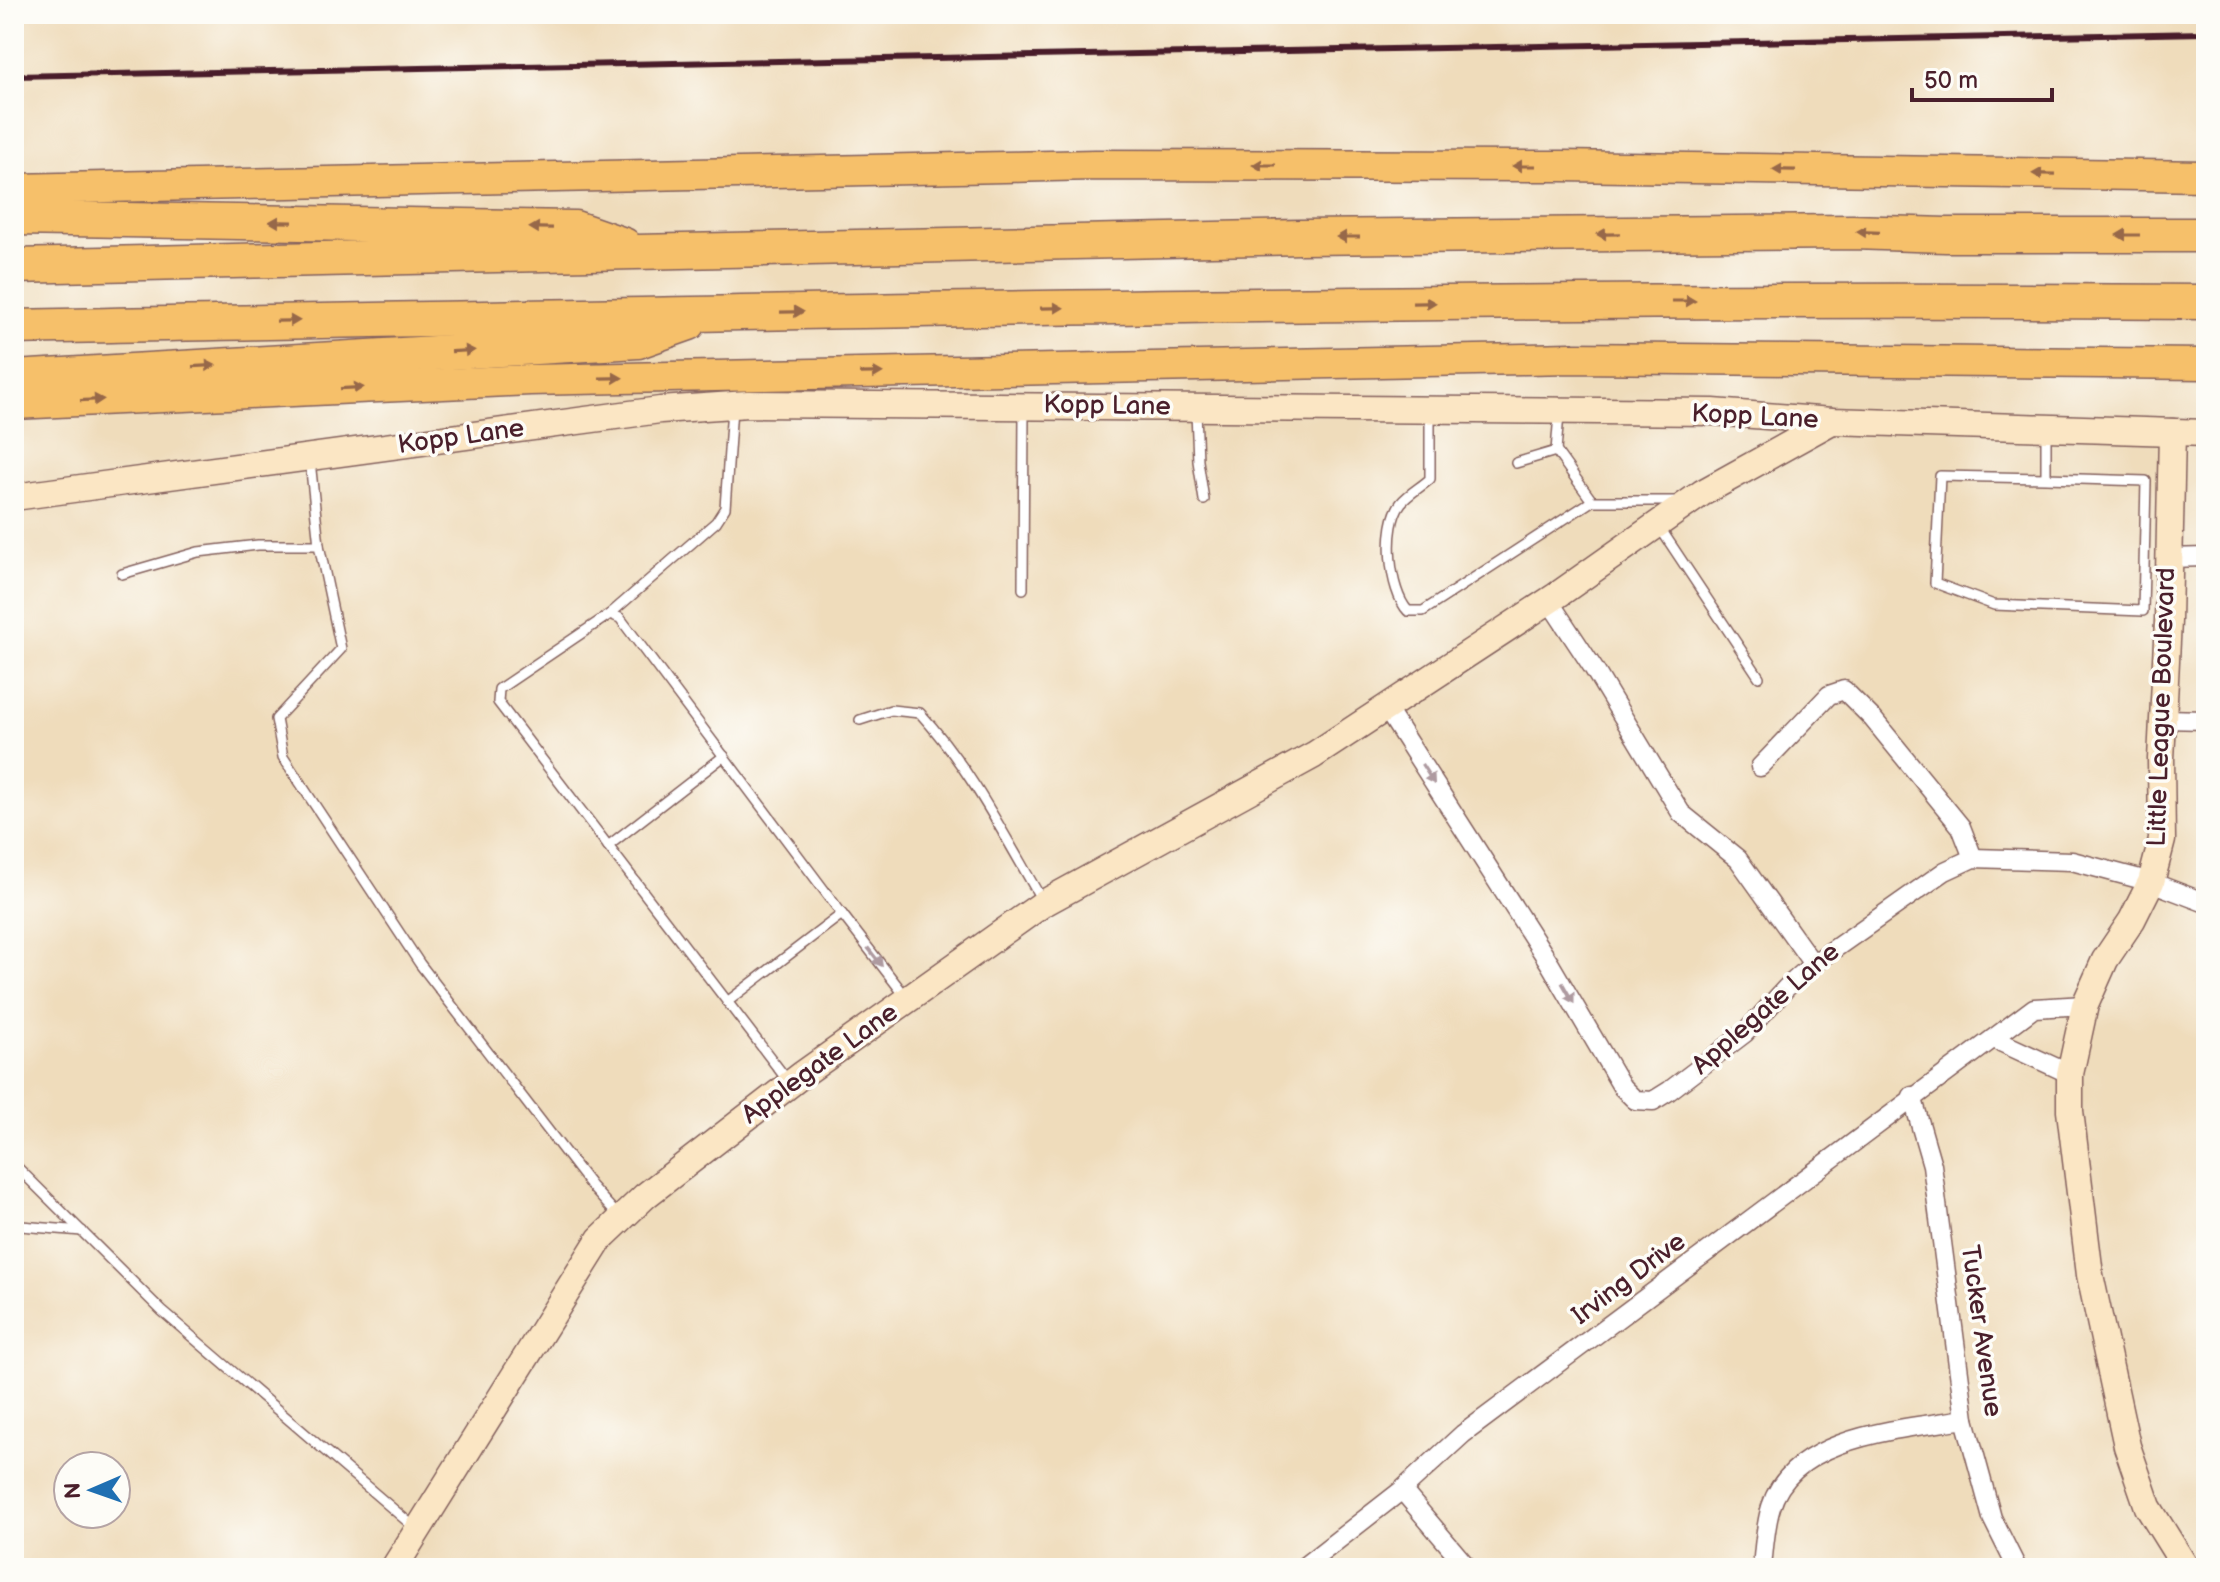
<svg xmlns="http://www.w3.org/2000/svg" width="2220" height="1582" font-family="'Balsamiq Sans',sans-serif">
<rect width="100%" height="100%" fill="#fdfcf7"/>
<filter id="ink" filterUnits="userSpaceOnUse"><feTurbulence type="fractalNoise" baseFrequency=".0125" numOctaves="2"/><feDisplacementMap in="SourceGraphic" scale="16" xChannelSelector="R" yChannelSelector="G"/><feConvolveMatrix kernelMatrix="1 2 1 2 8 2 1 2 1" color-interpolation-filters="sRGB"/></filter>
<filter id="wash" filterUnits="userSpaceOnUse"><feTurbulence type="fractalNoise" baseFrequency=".006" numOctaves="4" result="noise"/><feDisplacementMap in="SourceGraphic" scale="32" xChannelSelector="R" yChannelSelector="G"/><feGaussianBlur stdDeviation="1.8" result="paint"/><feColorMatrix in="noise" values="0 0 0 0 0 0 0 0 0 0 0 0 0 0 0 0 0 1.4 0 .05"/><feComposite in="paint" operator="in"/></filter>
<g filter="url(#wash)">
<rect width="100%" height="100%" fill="#efdcbb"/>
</g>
<g filter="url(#ink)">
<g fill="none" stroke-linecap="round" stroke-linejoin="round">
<g stroke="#84615d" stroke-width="12">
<g id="lane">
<path d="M1196 412 1198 461 1204 500"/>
<path d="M1430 413V479C1421 487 1408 494 1401 503 1383 526 1389 591 1408 611H1423L1592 501 1556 451 1516 463"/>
<path d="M1556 451 1559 414"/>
<path d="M310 461 319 545 341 649 276 719 283 757 420 964 591 1186 620 1218"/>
<path d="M2046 478 2146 481 2143 611 1994 605 1935 583 1940 476 2046 478V431"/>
<path d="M1592 501H1680"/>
<path d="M1658 525 1759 677"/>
<path d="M122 574 198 552 258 545H319"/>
<path d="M1023 589 1024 409"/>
<path d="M610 614 716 522 725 508 732 408"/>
<path d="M860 720 891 710 920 713C971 769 1005 837 1043 902"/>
<path d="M608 846 724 756"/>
<path d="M842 914 906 997"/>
<path d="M727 1002 842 914 620 618 610 614 499 689 498 702 788 1081"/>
<path d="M14 1164 162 1311 414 1527"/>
<path d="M14 1223 21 1226 82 1231"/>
</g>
</g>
<g stroke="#84615d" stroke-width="21">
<g id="street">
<path d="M2168 558 2206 557"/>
<path d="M1549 601 1594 669 1681 813 1738 859 1813 964"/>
<path d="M1386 708 1550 964 1622 1087 1635 1100 1653 1101 1669 1091 1745 1033 1786 988 1813 964 1945 871 1973 858 2072 861 2151 882 2206 903"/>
<path d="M2163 719 2206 720"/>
<path d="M1760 767 1829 695 1844 690 1873 719 1961 827 1973 858"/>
<path d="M1994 1039 2070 1074"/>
<path d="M1912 1096 1932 1165 1965 1419 1992 1518 2017 1568"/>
<path d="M1402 1490 1468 1568"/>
<path d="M1302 1568 1402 1490 1463 1434 2034 1008 2085 1005"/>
<path d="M1762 1568C1764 1548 1765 1526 1771 1507 1793 1435 1903 1429 1965 1419"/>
</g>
</g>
<g stroke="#84615d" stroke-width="29">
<g id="secondary">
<path d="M2172 432 2168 621 2161 759 2162 840 2151 882 2132 920 2105 960 2085 1005 2070 1074V1111L2090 1275 2127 1446 2148 1507 2186 1568"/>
<path d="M14 497 660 410 748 404 1713 412 1832 421 2206 433"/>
<path d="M394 1568 600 1239 645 1196 803 1074 1044 903 1314 755 1556 596 1702 493 1832 421"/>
</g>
</g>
<g stroke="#84615d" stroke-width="33">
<g id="primary">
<path d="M14 189 1095 165 1562 166 2206 176"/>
<path d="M14 404 530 380 1571 358 2206 364"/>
</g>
</g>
<g stroke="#84615d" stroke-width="37">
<g id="highway">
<path d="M14 218 575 228 624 245"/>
<path d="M14 266 1300 237 1852 232 1946 235H2206"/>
<path d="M14 327C745 313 1475 296 2206 302"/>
<path d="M14 378 638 341 689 323"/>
</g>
</g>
<use href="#lane" stroke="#fff" stroke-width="9"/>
<use href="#street" stroke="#fff" stroke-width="18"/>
<use href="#secondary" stroke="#fbe6c4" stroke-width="26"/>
<use href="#primary" stroke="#f6c06b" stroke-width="30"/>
<use href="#highway" stroke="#f6c06b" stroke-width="34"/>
<path stroke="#4a1f2b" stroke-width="6" d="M14 76 2206 33"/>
</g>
<defs><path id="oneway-solid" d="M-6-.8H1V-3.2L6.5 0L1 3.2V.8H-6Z" transform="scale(2)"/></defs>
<g fill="#976748">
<use href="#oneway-solid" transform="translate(1264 165) rotate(-180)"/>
<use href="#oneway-solid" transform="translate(1524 166) rotate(-180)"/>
<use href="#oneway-solid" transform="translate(1784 170) rotate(-179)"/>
<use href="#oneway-solid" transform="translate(2044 174) rotate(-179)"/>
<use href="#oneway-solid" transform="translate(281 222) rotate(-179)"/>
<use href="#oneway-solid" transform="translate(541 228) rotate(-179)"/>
<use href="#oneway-solid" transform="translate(1868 232) rotate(-178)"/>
<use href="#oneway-solid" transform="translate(1608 234) rotate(179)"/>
<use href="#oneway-solid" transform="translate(2128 235) rotate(-180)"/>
<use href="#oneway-solid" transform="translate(1348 237) rotate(180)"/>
<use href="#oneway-solid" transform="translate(1684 301)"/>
<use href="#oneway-solid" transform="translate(1424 303) rotate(-1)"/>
<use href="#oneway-solid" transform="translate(1052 308) rotate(-1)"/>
<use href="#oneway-solid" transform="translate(792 312) rotate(-1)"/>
<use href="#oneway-solid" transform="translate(288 321) rotate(-1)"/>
<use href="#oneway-solid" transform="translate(463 351) rotate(-3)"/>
<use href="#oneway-solid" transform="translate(204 366) rotate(-3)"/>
<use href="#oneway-solid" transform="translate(871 373) rotate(-1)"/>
<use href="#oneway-solid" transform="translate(611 378) rotate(-1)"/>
<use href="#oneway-solid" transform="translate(352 388) rotate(-3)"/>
<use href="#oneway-solid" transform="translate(92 400) rotate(-3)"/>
</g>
<g fill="#ae9aa0">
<use href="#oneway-solid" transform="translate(1428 774) rotate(57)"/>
<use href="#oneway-solid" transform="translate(875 957) rotate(52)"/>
<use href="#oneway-solid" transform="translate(1568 993) rotate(60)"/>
</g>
</g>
<g text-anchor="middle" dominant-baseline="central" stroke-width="7" stroke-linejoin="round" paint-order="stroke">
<g font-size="26" fill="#4a1f2b" stroke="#fdfcf7">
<text transform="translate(1107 406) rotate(1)">Kopp Lane</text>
<text transform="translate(1755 417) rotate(3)">Kopp Lane</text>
<text transform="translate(461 437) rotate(-8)">Kopp Lane</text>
<text transform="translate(2162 707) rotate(-88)">Little League Boulevard</text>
<text transform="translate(1766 1009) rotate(-41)">Applegate Lane</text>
<text transform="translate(820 1064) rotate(-36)">Applegate Lane</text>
<text transform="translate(1629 1279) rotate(-37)">Irving Drive</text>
<text transform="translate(1981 1331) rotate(82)">Tucker Avenue</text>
</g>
</g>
<rect width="2220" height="1582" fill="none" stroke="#fdfcf7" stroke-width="48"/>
<g transform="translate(92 1490) rotate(268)"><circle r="38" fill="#fdfcf7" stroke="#b5a4a5" stroke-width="2"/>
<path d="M0-6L14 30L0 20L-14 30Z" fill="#1f6fb2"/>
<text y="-12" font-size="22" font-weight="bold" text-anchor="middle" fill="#4a1f2b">N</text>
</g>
<path d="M1912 88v12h140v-12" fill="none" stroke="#4a1f2b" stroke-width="4"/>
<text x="1924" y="88" font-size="24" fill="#4a1f2b" stroke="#fdfcf7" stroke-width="6" paint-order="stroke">50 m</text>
</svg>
